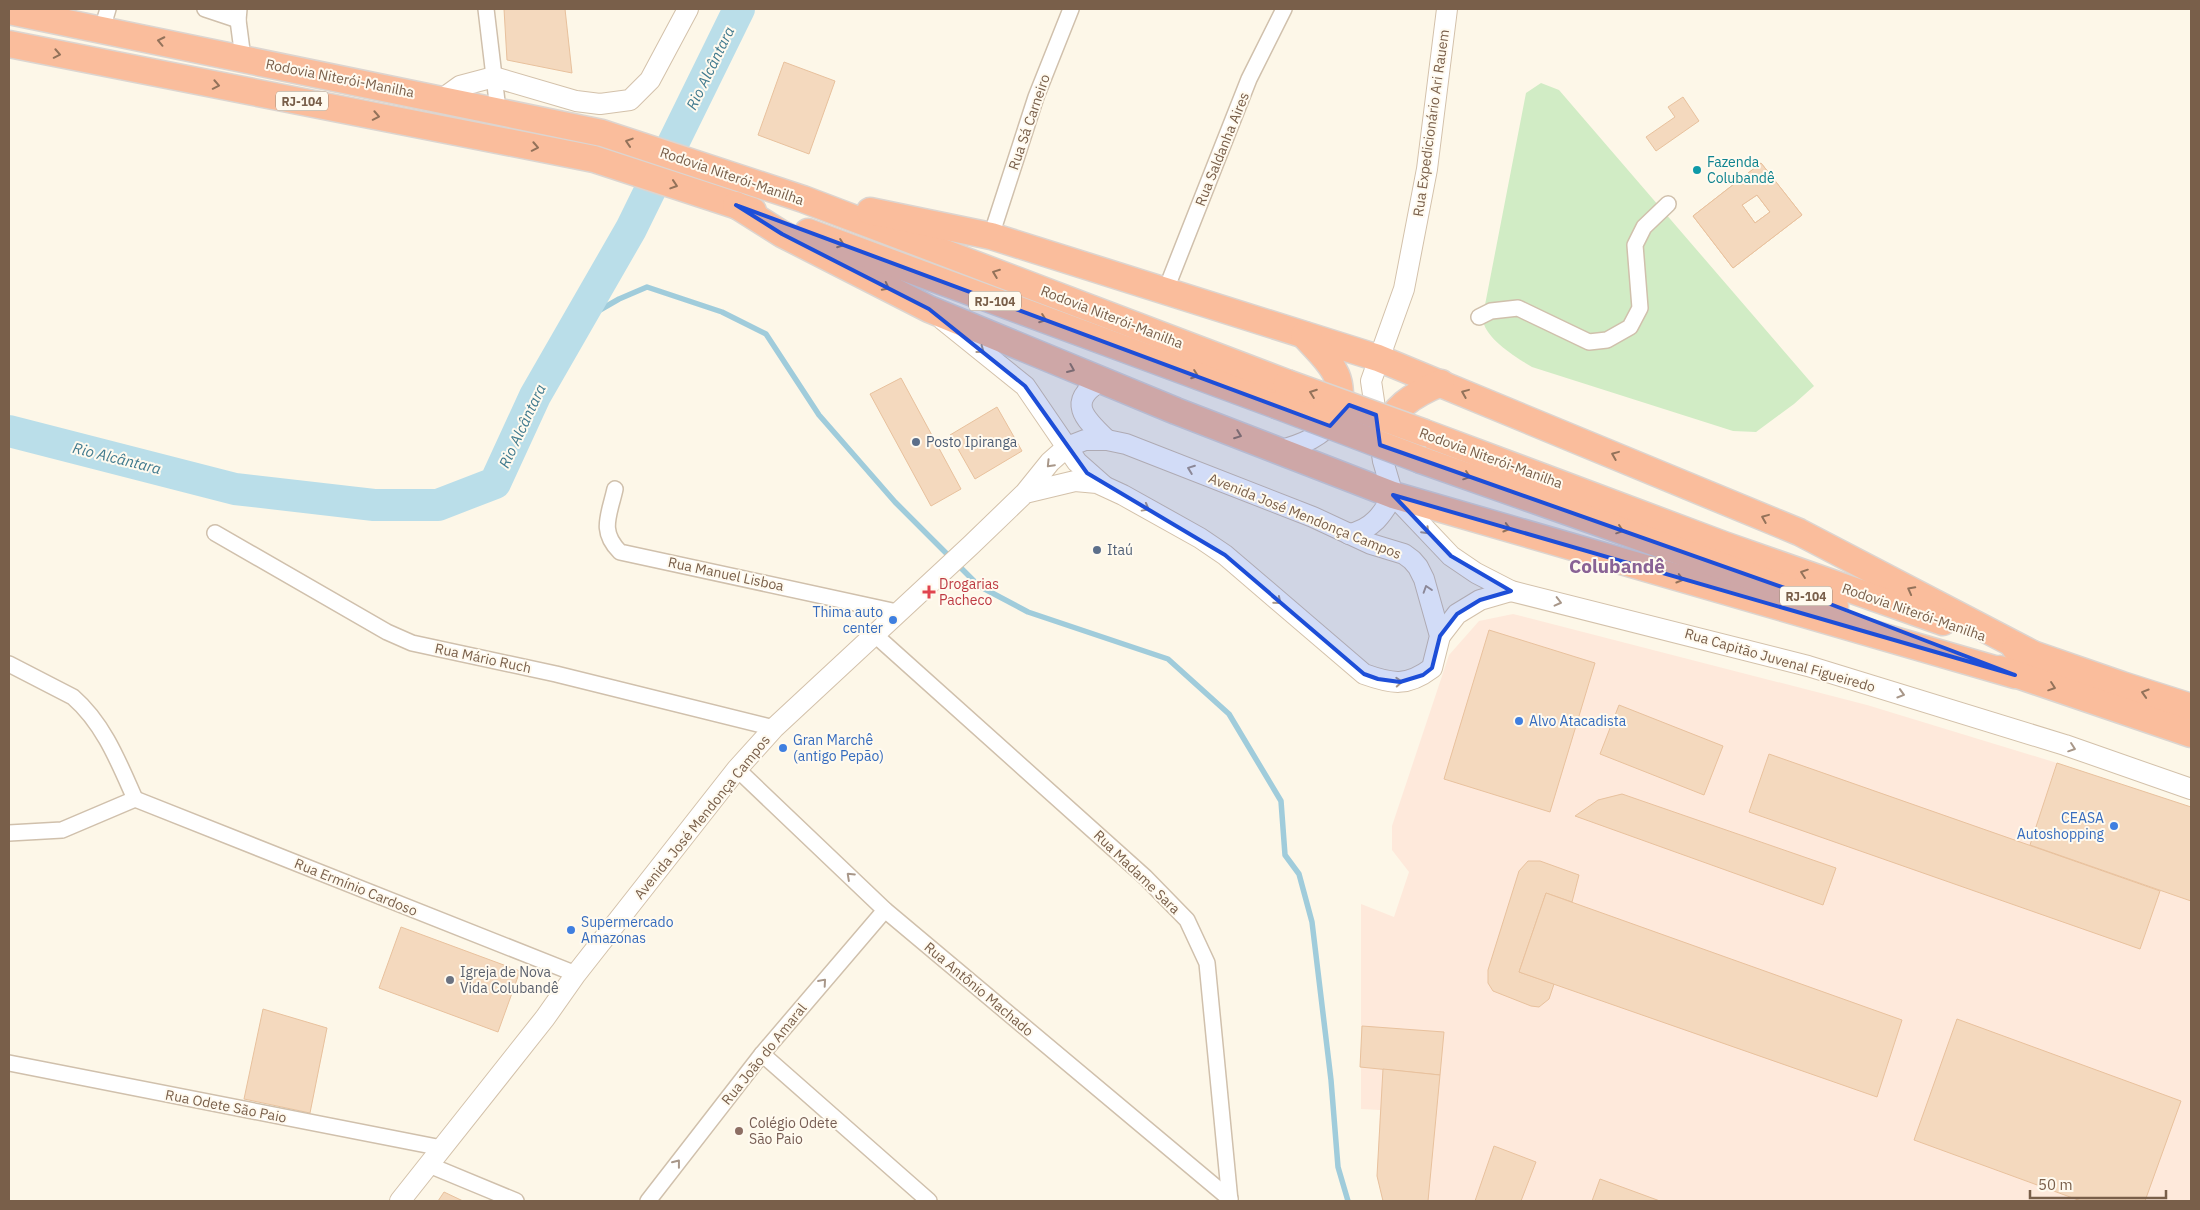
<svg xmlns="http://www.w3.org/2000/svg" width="2200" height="1210" font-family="'IBM Plex Sans',sans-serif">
<rect width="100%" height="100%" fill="#fdf7e8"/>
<path fill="#fee9db" d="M1513 614 1867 705 2057 763 2030 845 2191 901V1201H1383L1377 1176 1380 1110 1361 1109V904L1394 917 1409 872 1392 850V826L1449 655 1479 621Z"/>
<path fill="#d1ecc5" d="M1541 83 1559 90 1814 386 1794 404 1756 432 1733 431 1532 367C1517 358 1487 340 1483 321 1483 316 1485 309 1485 305L1526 93Z"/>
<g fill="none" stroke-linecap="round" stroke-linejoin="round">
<path stroke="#a0ccdb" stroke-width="5.5" d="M579 322 619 299 647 287 722 312 766 334 819 415 895 502 979 586 1028 612 1168 659 1229 714 1281 801 1285 855 1299 874 1312 922 1331 1080 1338 1167 1348 1201"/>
<path stroke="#badee9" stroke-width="32" d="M9 431 235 489 374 505H438L495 483 535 396 631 229 739 9"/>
</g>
<g fill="#f4d9be" stroke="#e8c19d" fill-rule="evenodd">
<path d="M504 9H565L572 73 507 60Z"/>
<path d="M784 62 835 81 809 154 758 135Z"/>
<path d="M1683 97 1699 121 1656 151 1646 137 1675 117 1668 107Z"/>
<path d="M1761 163 1802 215 1733 268 1693 216ZM1757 195 1770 212 1755 223 1742 205Z"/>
<path d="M1761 163 1802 215 1733 268 1693 216ZM1757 195 1770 212 1755 223 1742 205Z"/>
<path d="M901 378 961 489 931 506 870 394Z"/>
<path d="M997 407 1022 451 975 479 950 435Z"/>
<path d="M1489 630 1595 663 1550 812 1444 779Z"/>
<path d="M1619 705 1723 746 1704 795 1600 754Z"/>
<path d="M1769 754 2160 891 2140 949 1749 812Z"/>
<path d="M2057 763 2191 807V901L2030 845Z"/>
<path d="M1622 794 1836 868 1823 905 1575 816 1598 800Z"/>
<path d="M1528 861H1540L1579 875 1572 902 1546 893 1519 972 1554 984 1549 999 1539 1007 1531 1006 1493 991 1488 983V970L1519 871Z"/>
<path d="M1546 893 1902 1020 1877 1097 1519 972Z"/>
<path d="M401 927 520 971 498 1032 379 988Z"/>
<path d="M263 1009 327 1028 310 1113 244 1099Z"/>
<path d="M1957 1019 2181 1101 2145 1201H2081L1914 1140Z"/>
<path d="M1362 1026 1444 1032 1440 1075 1360 1067Z"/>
<path d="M1383 1069 1440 1075 1428 1201H1383L1377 1176Z"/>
<path d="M1494 1146 1536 1162 1521 1201H1475Z"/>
<path d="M1600 1179 1660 1201H1592Z"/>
<path d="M444 1192 463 1201H438Z"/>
</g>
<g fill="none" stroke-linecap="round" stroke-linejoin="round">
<g stroke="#d0c0ac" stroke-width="18">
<g id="street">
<path d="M205 9 238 20"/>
<path d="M239 9 238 20 243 58"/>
<path d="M486 9 498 110"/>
<path d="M102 29 108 9"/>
<path d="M991 236 1036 97 1071 9"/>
<path d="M1165 292 1249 79 1284 9"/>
<path d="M1479 317 1491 311 1518 308 1589 342 1607 340 1630 327 1640 308 1635 245 1644 227 1668 204"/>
<path d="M615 489C609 516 599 531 620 552L897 612"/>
<path d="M215 533 387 632 412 643 556 674 774 728"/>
<path d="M874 634 1145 877 1187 920 1207 963 1230 1201"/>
<path d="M9 664 73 697C104 724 119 763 135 799"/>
<path d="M737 769 885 910 1230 1199"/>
<path d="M135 799 576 974"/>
<path d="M9 833 62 830 135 799"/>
<path d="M762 1054 929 1201"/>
<path d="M9 1063 442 1148"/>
<path d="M429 1165 516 1201"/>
<path d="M648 1201 762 1054 885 910"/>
</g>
</g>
<g stroke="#d3c1aa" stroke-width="22">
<g id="secondary">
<path d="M1447 9 1427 169 1404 289 1371 381 1383 461 1393 495 1451 556 1476 573 1511 591 1808 666 2065 745 2191 789"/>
<path d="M442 99 460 86 494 77 576 101 600 104 630 100 650 80 688 9"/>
<path d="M943 320 1025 386 1077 462 1103 485"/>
<path d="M1101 381C1065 402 1086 420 1107 440"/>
<path d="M1278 451C1304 444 1321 437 1338 416"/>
<path d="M1349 534C1372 530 1383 514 1393 495"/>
<path d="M1440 636 1457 614 1480 600 1511 591"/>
<path d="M400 1201 545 1018 576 974 737 769 774 728 970 546 1025 493 1050 462 1067 447 1085 440H1107L1126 444 1313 517 1371 544 1404 554 1412 560 1418 567 1424 579 1440 636 1432 668C1407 687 1392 684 1364 674L1225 555 1200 538 1123 495 1097 483 1075 481 1025 493"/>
</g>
</g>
<g stroke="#dcd5d0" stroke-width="29">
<g id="highway">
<path d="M9 11 602 133 803 199 1287 383"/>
<path d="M9 44 594 159 753 211"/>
<path d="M736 205 782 234 929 309 1176 411 1393 495 2015 675"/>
<path d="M870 211 991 236 1378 358 1799 532 2031 653"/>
<path d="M808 232 1276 405"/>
<path d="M1304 335C1331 365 1346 373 1338 416"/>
<path d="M1425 433 1724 545 1943 622"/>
<path d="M1379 437C1395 407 1410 396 1441 383"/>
<path d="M1421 460 1835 606"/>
<path d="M2015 648 2122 685 2191 707"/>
<path d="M2000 669 2191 734"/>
</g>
</g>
<use href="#street" stroke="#fff" stroke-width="15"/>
<use href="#secondary" stroke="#fff" stroke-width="20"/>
<use href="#highway" stroke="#fabd9c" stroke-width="26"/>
<g stroke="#dcd5d0" stroke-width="29" stroke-linecap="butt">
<g id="highway-bridge">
<path d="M1287 383 1425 433"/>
<path d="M1276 405 1421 460"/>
</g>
</g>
<use href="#highway-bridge" stroke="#fabd9c" stroke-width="26"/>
</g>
<defs><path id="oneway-chevron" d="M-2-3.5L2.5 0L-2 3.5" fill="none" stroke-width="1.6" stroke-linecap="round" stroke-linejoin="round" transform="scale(1.25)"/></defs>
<g stroke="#93725a">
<use href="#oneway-chevron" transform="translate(161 41) rotate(-168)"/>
<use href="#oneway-chevron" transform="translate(57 54) rotate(11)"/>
<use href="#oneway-chevron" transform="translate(216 85) rotate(11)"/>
<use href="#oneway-chevron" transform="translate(376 116) rotate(11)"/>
<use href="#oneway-chevron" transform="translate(629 142) rotate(-162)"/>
<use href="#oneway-chevron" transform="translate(535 147) rotate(11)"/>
<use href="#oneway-chevron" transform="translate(674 185) rotate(18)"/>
<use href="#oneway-chevron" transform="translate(841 244) rotate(20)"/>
<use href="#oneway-chevron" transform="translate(996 273) rotate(-159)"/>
<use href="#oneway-chevron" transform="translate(886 287) rotate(27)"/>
<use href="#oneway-chevron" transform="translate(1043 319) rotate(20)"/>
<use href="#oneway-chevron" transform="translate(1071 369) rotate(23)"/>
<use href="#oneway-chevron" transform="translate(1195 375) rotate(20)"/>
<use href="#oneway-chevron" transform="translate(1313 393) rotate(-160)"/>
<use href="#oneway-chevron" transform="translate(1465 393) rotate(-158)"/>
<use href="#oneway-chevron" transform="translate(1238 435) rotate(21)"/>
<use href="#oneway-chevron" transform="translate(1615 455) rotate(-158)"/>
<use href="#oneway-chevron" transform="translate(1467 476) rotate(19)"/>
<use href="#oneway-chevron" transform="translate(1765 518) rotate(-158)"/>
<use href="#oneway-chevron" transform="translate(1507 528) rotate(16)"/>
<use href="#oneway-chevron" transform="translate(1620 530) rotate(19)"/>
<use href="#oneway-chevron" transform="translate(1804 573) rotate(-161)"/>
<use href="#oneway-chevron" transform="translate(1680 579) rotate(16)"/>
<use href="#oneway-chevron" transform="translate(1911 590) rotate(-152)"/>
<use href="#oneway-chevron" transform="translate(2052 687) rotate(19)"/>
<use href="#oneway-chevron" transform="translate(2145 693) rotate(-163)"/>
</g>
<g stroke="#a89789">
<use href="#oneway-chevron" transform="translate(981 350) rotate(36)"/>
<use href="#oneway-chevron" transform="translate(1050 464) rotate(134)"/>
<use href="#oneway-chevron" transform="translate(1191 469) rotate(-159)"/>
<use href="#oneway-chevron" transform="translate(1146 508) rotate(29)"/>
<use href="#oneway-chevron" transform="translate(1426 531) rotate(47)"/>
<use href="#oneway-chevron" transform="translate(1427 589) rotate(-108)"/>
<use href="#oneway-chevron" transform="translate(1278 601) rotate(40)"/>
<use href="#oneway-chevron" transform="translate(1558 602) rotate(14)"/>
<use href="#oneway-chevron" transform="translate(1399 682) rotate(-3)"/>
<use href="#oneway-chevron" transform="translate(1901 694) rotate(17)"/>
<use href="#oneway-chevron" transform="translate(2072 748) rotate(19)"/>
<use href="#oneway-chevron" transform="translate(850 876) rotate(-137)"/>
<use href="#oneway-chevron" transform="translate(823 982) rotate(-49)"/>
<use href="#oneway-chevron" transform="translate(677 1163) rotate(-52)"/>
</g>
<path fill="#1d4ed8" fill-opacity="0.2" stroke="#1d4ed8" stroke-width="4" stroke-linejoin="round" d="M736 205 1330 426 1349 405 1376 415 1380 445 1830 604 2015 675 1393 495 1451 556 1511 591 1480 600 1457 614 1440 636 1432 668 1423 675 1400 682 1378 679 1364 674 1225 555 1087 473 1025 386 929 309 782 234Z"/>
<circle fill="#0f9aa8" stroke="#fffaef" stroke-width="2" cx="1697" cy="170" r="5"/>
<g fill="#5c6f8a" stroke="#fffaef" stroke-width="2">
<circle cx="916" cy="442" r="5"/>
<circle cx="1097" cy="550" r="5"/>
</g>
<path fill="#e0444e" stroke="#fffaef" stroke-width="2" d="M926.5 584.5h5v5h5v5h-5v5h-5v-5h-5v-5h5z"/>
<g fill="#3f7fe0" stroke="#fffaef" stroke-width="2">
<circle cx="893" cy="620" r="5"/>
<circle cx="1519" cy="721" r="5"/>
<circle cx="783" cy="748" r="5"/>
<circle cx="2114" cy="826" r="5"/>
<circle cx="571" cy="930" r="5"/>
</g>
<circle fill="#6b7280" stroke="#fffaef" stroke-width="2" cx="450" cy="980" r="5"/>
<circle fill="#8d6e63" stroke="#fffaef" stroke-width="2" cx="739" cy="1131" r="5"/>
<g text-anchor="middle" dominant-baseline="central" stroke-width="4" stroke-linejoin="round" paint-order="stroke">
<g fill="#fffaef" stroke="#a18e7c" stroke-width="1">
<rect x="276" y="91.5" width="52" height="19" rx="4"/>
<rect x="969" y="291.5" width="52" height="19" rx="4"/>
<rect x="1780" y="586.5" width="52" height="19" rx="4"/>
</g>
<g font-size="12" font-weight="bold" fill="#795f4a">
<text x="302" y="101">RJ-104</text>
<text x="995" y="301">RJ-104</text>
<text x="1806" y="596">RJ-104</text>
</g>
<g font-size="14" fill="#795f4a" stroke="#fffaef">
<text transform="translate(340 78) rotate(11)">Rodovia Niterói-Manilha</text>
<text transform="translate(1029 122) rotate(-71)">Rua Sá Carneiro</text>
<text transform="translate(1431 123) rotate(-82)">Rua Expedicionário Ari Rauem</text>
<text transform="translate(1222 149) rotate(-68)">Rua Saldanha Aires</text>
<text transform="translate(732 176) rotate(19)">Rodovia Niterói-Manilha</text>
<text transform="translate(1112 317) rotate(21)">Rodovia Niterói-Manilha</text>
<text transform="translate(1491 458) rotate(20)">Rodovia Niterói-Manilha</text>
<text transform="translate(1305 516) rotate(22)">Avenida José Mendonça Campos</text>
<text transform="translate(726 574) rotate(12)">Rua Manuel Lisboa</text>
<text transform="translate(1914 612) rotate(19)">Rodovia Niterói-Manilha</text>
<text transform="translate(483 658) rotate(12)">Rua Mário Ruch</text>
<text transform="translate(1780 660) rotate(16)">Rua Capitão Juvenal Figueiredo</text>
<text transform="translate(702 817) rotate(-51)">Avenida José Mendonça Campos</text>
<text transform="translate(1137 872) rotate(44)">Rua Madame Sara</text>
<text transform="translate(356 887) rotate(22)">Rua Ermínio Cardoso</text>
<text transform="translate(979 989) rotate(40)">Rua Antônio Machado</text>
<text transform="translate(764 1054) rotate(-51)">Rua João do Amaral</text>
<text transform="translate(226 1106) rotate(11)">Rua Odete São Paio</text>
</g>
<g font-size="14" fill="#0d838f" stroke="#fffaef" text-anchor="start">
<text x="1707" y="162">Fazenda<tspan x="1707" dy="16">Colubandê</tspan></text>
</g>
<g font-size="14" fill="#4e5e75" stroke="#fffaef" text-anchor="start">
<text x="926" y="442">Posto Ipiranga</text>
<text x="1107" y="550">Itaú</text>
</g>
<g font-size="14" fill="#be3a42" stroke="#fffaef" text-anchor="start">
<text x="939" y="584">Drogarias<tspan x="939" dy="16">Pacheco</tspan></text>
</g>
<g font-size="14" fill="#366cbe" stroke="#fffaef" text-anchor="start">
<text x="883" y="612" text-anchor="end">Thima auto<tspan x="883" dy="16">center</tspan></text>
<text x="1529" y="721">Alvo Atacadista</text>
<text x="793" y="740">Gran Marchê<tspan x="793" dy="16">(antigo Pepão)</tspan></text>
<text x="2104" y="818" text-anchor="end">CEASA<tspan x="2104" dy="16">Autoshopping</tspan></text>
<text x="581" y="922">Supermercado<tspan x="581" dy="16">Amazonas</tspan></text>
</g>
<g font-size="14" fill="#5b616d" stroke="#fffaef" text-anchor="start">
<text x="460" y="972">Igreja de Nova<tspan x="460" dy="16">Vida Colubandê</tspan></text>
</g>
<g font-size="14" fill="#785e54" stroke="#fffaef" text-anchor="start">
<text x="749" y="1123">Colégio Odete<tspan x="749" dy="16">São Paio</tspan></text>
</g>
<g font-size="15" font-style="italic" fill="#417a8e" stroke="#fffaef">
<text transform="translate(710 68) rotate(-64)">Rio Alcântara</text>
<text transform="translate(522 426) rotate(-65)">Rio Alcântara</text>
<text transform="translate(117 458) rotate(14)">Rio Alcântara</text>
</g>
<g font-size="19" font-weight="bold" fill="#896295" stroke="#fffaef">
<text x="1617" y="566">Colubandê</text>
</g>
</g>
<rect width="2200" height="1210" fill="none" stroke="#795f4a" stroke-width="20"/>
<path d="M2030 1190v8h136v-8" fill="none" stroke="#795f4a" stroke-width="2.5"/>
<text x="2038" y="1190" font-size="15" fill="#795f4a" stroke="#fffaef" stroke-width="4" paint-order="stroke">50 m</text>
</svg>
